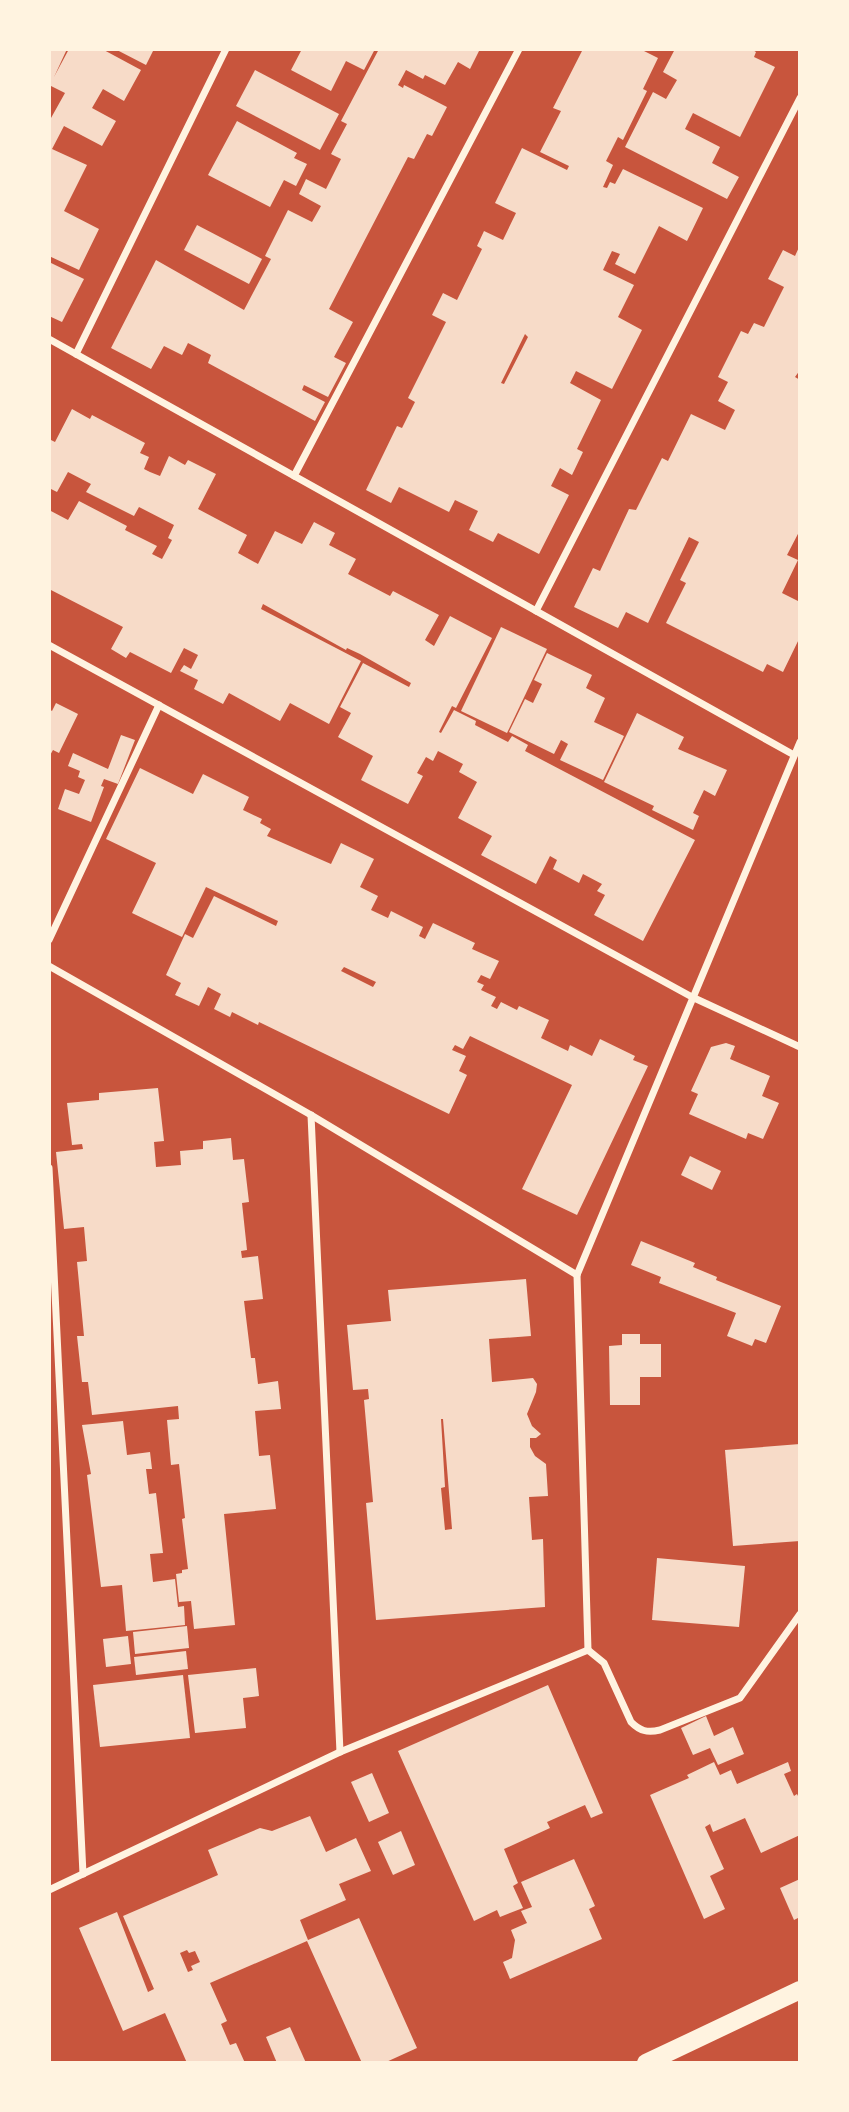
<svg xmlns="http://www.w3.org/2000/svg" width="849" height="2112" font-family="'Nunito Sans',sans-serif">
<rect width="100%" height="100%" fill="#c8553d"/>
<g fill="#f7dbc8" fill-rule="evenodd">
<path d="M49 49H67L54 77 69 49H102L141 70 124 101 103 89 92 108 116 121 102 146 64 126 52 149 87 165 64 211 99 229 79 270 49 256V117L51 118 65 93 49 85Z"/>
<path d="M115 49H154L146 65Z"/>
<path d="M302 49H375L364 70 346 61 331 91 291 70Z"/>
<path d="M379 49H480L470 69 458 62 445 85 425 75 423 79 406 70 398 85 403 88 404 85 447 107 432 136 427 134 414 159 408 157 329 309 353 322 334 357 346 363 328 397 304 385 302 390 325 402 315 421 208 363 211 355 188 343 182 355 164 346 151 369 111 348 156 260 244 310 271 259 265 256 288 210 312 222 321 206 299 194 306 179 326 189 341 159 331 154 347 124 341 121Z"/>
<path d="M583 49H640L658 58 643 89 647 91 623 140 618 137 606 161 613 165 603 187 607 188 610 182 615 184 623 169 703 208 687 241 659 226 635 274 615 264 620 254 612 251 603 270 634 285 618 317 642 330 612 389 576 371 570 383 601 400 577 449 583 452 572 475 560 468 551 486 569 495 539 554 498 533 493 542 469 530 478 511 455 500 449 512 399 487 391 503 366 490 397 426 402 428 415 402 408 398 446 322 432 315 443 293 457 300 482 249 477 246 484 231 503 240 516 213 495 203 522 148 567 170 569 166 540 152 561 111 553 108ZM525 334 528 337 504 384 501 383Z"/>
<path d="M675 49H751L756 52 754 57 775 67 740 137 693 113 685 129 720 147 712 163 739 177 727 199 625 147 653 92 666 99 677 80 663 72Z"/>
<path d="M255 70 339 114 320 150 236 106Z"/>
<path d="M237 121 297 153 294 158 307 164 296 186 284 180 270 207 208 175Z"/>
<path d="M197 225 262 259 249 284 184 250Z"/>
<path d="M800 245V370L795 377 800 380V530L787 555 798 560 782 593 800 602V637L783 672 767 664 763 672 666 623 686 583 680 580 699 542 689 537 648 623 626 612 618 628 574 607 593 568 600 571 629 509 636 510 662 458 668 461 691 414 725 430 735 410 718 401 728 382 718 377 741 331 748 334 754 323 764 327 784 287 768 279 783 250 795 256Z"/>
<path d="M49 262 84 279 62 322 49 316Z"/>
<path d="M72 409 90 419 92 415 145 443 140 453 149 457 144 469 150 472 160 476 169 456 185 465 188 460 216 474 198 509 247 535 238 553 258 564 275 531 302 544 314 522 335 533 329 545 356 559 348 574 390 596 393 591 439 615 425 640 434 646 450 616 492 638 456 708 452 706 439 732 441 733 454 710 476 721 475 725 508 742 512 736 528 745 525 751 695 840 643 941 594 915 605 895 597 891 602 884 583 874 579 883 553 869 557 860 550 856 536 884 481 855 492 836 458 818 477 782 459 772 463 764 438 751 433 761 426 757 417 773 423 776 408 804 361 780 373 756 338 737 351 713 340 707 363 663 409 687 411 683 360 654 347 648 346 650 263 604 261 609 361 661 329 724 290 703 280 721 229 693 223 704 194 689 198 680 180 671 184 665 191 669 198 655 184 648 171 673 130 652 126 658 111 649 123 627 49 589V510L68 520 79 501 127 526 125 530 157 546 152 554 162 559 172 540 168 538 174 525 139 507 134 516 86 492 91 484 68 472 57 492 49 488V439L55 442Z"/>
<path d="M501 627 547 649 507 733 461 711Z"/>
<path d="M547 653 592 675 586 688 605 698 594 722 624 736 603 780 560 760 568 744 561 740 554 754 509 732 525 699 533 703 542 684 534 680Z"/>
<path d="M56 703 78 714 59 753 53 750 49 757V709L52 711Z"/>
<path d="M637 713 684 737 678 749 727 770 715 796 704 790 693 813 699 816 693 830 652 810 654 806 604 782Z"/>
<path d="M121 735 135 740 118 784 104 779 101 786 104 787 91 822 58 809 65 789 79 794 85 780 78 777 80 771 68 766 73 753 108 769Z"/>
<path d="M140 768 193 794 203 774 249 797 243 810 262 819 260 823 271 829 267 836 331 864 341 843 374 859 360 887 378 896 371 910 388 918 391 911 423 927 419 936 425 939 433 923 475 943 472 949 499 961 490 979 481 975 477 982 484 985 481 990 496 997 491 1006 497 1009 501 1002 517 1010 519 1006 549 1020 541 1038 568 1051 570 1045 592 1056 600 1039 635 1056 633 1060 648 1066 577 1215 522 1189 572 1085 470 1036 463 1049 455 1045 452 1050 466 1056 459 1071 467 1075 449 1114 259 1022 258 1025 232 1012 230 1017 214 1009 221 994 208 987 199 1006 175 995 181 983 166 975 185 934 193 938 214 896 276 926 278 921 206 887 182 937 132 913 156 863 106 839ZM344 967 376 982 373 987 341 971Z"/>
<path d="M726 1043 735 1046 730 1059 770 1076 762 1096 779 1103 763 1139 748 1133 746 1139 689 1114 698 1094 691 1091 711 1047Z"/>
<path d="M158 1088 164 1141 154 1142 156 1167 181 1165 180 1151 203 1149V1141L231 1138 233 1160 244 1159 249 1202 242 1203 247 1250 241 1251 242 1258 258 1256 263 1299 244 1301 251 1358H255L258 1384 278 1381 281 1409 255 1411 259 1456 270 1455 276 1509 224 1514 235 1625 194 1629 191 1601 179 1602 176 1574 182 1573V1570L188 1569 182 1519 185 1518 179 1464 171 1465 167 1420 179 1419 178 1406 92 1415 88 1382H82L77 1336H84L77 1262 87 1261 84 1227 64 1229 56 1152 83 1149 82 1144 72 1145 67 1103 99 1100V1093Z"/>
<path d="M690 1156 721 1171 712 1190 681 1175Z"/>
<path d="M641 1241 695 1263 693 1267 717 1277 716 1280 781 1306 766 1343 755 1339 752 1346 727 1336 736 1313 659 1283 661 1277 631 1265Z"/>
<path d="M526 1279 531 1336 489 1339 492 1382 533 1378 537 1384 536 1392 527 1414 532 1426 541 1434 536 1438H530V1447L535 1456 546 1464 548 1496 529 1497 532 1540 543 1539 545 1607 376 1620 366 1503 373 1502 364 1400 369 1399 368 1389 353 1390 347 1325 391 1321 388 1290ZM441 1419H443L452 1529 445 1530 441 1488 445 1487Z"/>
<path d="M622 1334H640V1344H661V1377H640V1405H610L609 1346 622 1345Z"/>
<path d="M123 1421 127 1455 150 1452 152 1469H146L149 1494 156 1493 163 1553 150 1554 153 1582 175 1579 178 1607 184 1606 185 1625 126 1631 122 1585 101 1587 87 1475 91 1474 82 1425Z"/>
<path d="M800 1444V1541L733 1546 725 1450Z"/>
<path d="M657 1558 745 1566 739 1627 652 1620Z"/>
<path d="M187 1626 189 1648 135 1654 133 1632Z"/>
<path d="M128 1636 131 1664 106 1667 103 1639Z"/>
<path d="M186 1651 188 1669 136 1675 134 1657Z"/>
<path d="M256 1668 259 1696 243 1698 246 1728 195 1733 188 1675Z"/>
<path d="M183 1675 190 1738 100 1747 93 1685Z"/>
<path d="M548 1685 603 1813 591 1818 585 1805 547 1822 550 1828 504 1849 518 1883 513 1886 523 1908 500 1917 497 1910 474 1921 398 1751Z"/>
<path d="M706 1716 714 1736 733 1727 744 1754 718 1765 710 1748 693 1755 681 1728Z"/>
<path d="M714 1762 720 1775 731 1770 737 1784 788 1762 791 1771 784 1774 794 1796 797 1794 800 1800V1835L761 1853 745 1818 713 1832 710 1824 705 1827 724 1869 710 1876 725 1909 704 1919 650 1795 689 1778 687 1775Z"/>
<path d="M372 1773 389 1813 369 1822 351 1782Z"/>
<path d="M310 1816 326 1852 356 1838 371 1871 339 1884 346 1900 300 1920 308 1940 359 1918 417 2048 384 2063H362L307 1941 210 1983 227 2021 221 2024 230 2045 236 2043 245 2063H187L165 2013 123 2031 79 1928 117 1912 148 1992 154 1989 123 1916 218 1875 208 1850 260 1828 272 1831ZM187 1950 189 1953 195 1951 200 1962 191 1966 193 1970 188 1972 180 1953Z"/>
<path d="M401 1831 415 1865 393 1875 378 1842Z"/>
<path d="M574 1859 595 1906 589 1909 602 1939 510 1979 503 1962 512 1958 515 1940 511 1930 527 1923 521 1911 532 1907 521 1882Z"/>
<path d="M800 1879V1917L794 1920 780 1888Z"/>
<path d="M290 2027 306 2063H277L266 2037Z"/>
</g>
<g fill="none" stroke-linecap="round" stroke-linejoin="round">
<g stroke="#fff3e0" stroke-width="7">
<path d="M49 339 794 755"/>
<path d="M76 354 226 49"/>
<path d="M294 476 519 49"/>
<path d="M536 611 800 98"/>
<path d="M49 645 692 997 800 1047"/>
<path d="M49 940 159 705"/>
<path d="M49 966 311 1115 577 1275"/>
<path d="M311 1115 340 1752"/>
<path d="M49 1168 83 1874"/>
<path d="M588 1650 577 1275 800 742"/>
<path d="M49 1890 340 1752 588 1650 604 1663 631 1722C640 1731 647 1733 660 1730L740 1698 800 1614"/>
</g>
<path stroke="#fff3e0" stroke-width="18" d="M646 2063 800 1990"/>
</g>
<rect width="849" height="2112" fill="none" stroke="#fff3e0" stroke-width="102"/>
</svg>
